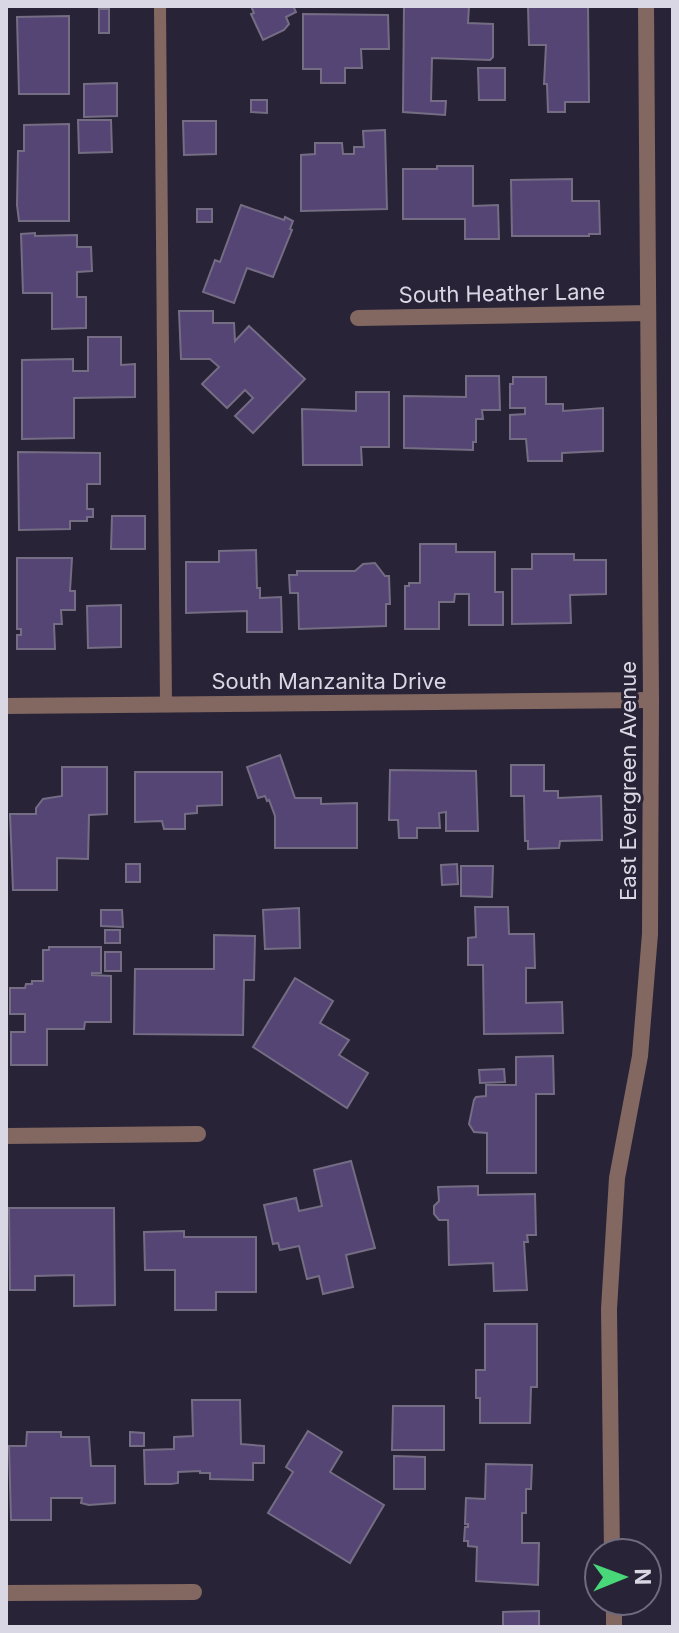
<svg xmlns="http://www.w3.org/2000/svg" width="679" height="1633" font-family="Inter,sans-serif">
<rect width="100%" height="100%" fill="#292337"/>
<g fill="#554575" stroke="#746d84" stroke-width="2">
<path d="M251 6H293L296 12 286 17 289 24 284 30 263 40 251 14 254 13Z"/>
<path d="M404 6H469L468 23 493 24V57L490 60 432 58 431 101H446L445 115 403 112Z"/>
<path d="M528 6H588L589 102H565V112H548L547 84H544L546 45H529Z"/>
<rect x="99" y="9" width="10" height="24"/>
<path d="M303 14 388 15 389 49H361L362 68H345V83H321V69H303Z"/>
<path d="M69 16V94H19L17 17Z"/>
<path d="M478 68H505V100H479Z"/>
<path d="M117 83V116L84 117V84Z"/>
<path d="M251 100H267V113L251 112Z"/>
<path d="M78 120H111L112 152 79 153Z"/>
<path d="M183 121H216V154L184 155Z"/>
<path d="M69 124V221H19L17 205 18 151H24V125Z"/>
<path d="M385 130 387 209 301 211V155L315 154V143H342L343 154H354V147H364L363 131Z"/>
<path d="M437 166H473V206L498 205 499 239H465V219H403V169H437Z"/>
<path d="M572 179V201H599L600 234H589V236H512L511 180Z"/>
<path d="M241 205 284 220 285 217 293 221 290 229 292 230 273 277 247 268 234 303 203 292 215 260 220 262Z"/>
<rect x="197" y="209" width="15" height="13"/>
<path d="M35 233V236L77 235V247H91L92 271 77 272V297H86V328L52 329V293H23L21 234Z"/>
<path d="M179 311H213V323H234L235 341 249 326 305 379 253 433 235 416 253 398 245 390 227 408 202 384 219 367 210 359H181Z"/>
<path d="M88 337H121V365L135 364V397L74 398V438L22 439V360L73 359V371H88Z"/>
<path d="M466 376H499L500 410H482L483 419H476V442H473V450L404 448V396L466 397Z"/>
<path d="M513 377H546V404H563V411L603 408V451L562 453V461H528L526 439H510V415L525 414V408H510V384H513Z"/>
<path d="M356 392H389V447H361L362 465H303L302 409 356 411Z"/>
<path d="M18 452 100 453V484H87V509H93V517H87V521H70V529L19 530Z"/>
<path d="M112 516H145V549H111Z"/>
<path d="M420 544H456V552H495V592H503V625H469V594H455L454 602H439V629H405V586H409V583H420Z"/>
<path d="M256 550 257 588H260V598L281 597 282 632H247V611L186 613V562H219V551Z"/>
<path d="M532 554H574V560H606V594L570 595 571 623 512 624V569H532Z"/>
<path d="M17 558H72L70 591H75V610H61L62 624H54L55 649H17V635H21V629H17Z"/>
<path d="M375 563 385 576H389L390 604H386V626L299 629 298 593H290L289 575H297V571H355L363 564Z"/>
<path d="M121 605V647L88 648 87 606Z"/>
<path d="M280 755 295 798H321V804L357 803V848H275V816L269 800 267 801 265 796 258 798 247 767Z"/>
<path d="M511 765H544V791H558V798L601 796 602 840 560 841 559 848 528 849V841H525L524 796H511Z"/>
<path d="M62 767H107V814L89 815 88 859 57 858V890H13L10 814H36V808L43 799 62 796Z"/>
<path d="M390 770 476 771 478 831H446V812L439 813 440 828H417V838H399L398 820H389Z"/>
<path d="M135 772H222V805L197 806V813L185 814V829H164L162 821 135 822Z"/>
<rect x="126" y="864" width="14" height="18"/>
<path d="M457 864 458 884 442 885 441 865Z"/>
<path d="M461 866H493L492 897 461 896Z"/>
<path d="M475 907H508L509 934H534L535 968H526V1003L562 1002 563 1033 484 1034 483 965H468V938L476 937Z"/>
<path d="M299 908 300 948 265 949 263 910Z"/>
<path d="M101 910H122L123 927 101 926Z"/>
<rect x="105" y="930" width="15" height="13"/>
<path d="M214 935 255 936 254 980H244L243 1035 134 1034 135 969H214Z"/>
<path d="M49 947H101V973H92V975L111 976V1022H85L84 1029H47V1065H11V1032H25V1014H10V988H25L26 984H32V981H43V950H49Z"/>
<rect x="105" y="952" width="16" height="19"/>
<path d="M295 978 333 1001 320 1023 349 1040 339 1055 368 1073 347 1108 253 1047Z"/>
<path d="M553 1056 554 1094H536V1173H487V1133L474 1132 469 1124 474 1100 476 1097 486 1096V1085H516V1057Z"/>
<path d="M504 1069 505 1082 480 1083 479 1070Z"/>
<path d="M351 1161 375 1248 346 1255 353 1287 323 1294 319 1276 307 1279 299 1246 280 1250 278 1243 273 1244 264 1205 296 1198 299 1211 322 1206 314 1170Z"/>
<path d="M478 1186V1195L535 1194 536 1235H527L528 1242H524L527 1290 494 1291 493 1263 449 1265 448 1220H439L434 1214V1206L439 1201 438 1187Z"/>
<path d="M9 1208H114L115 1305 74 1306V1275L35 1276V1290H10Z"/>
<path d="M184 1231V1237H256V1292H216V1310H175V1270H145L144 1232Z"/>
<path d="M485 1324H537V1387H531L530 1423H480V1398H476V1370H485Z"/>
<path d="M192 1400H240L241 1444 264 1446V1463H253V1480L210 1479V1473H200V1471L178 1472V1483L171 1484H145L144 1450 174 1449V1437L193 1436Z"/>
<path d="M393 1406H444V1450H392Z"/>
<path d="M308 1431 342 1452 330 1472 384 1505 350 1563 268 1513 293 1472 286 1467Z"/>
<path d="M27 1432H61V1437H89L91 1466H115V1503L89 1505 81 1503 82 1498H51V1520H11L9 1446H26Z"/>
<path d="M130 1432 144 1433V1446H130Z"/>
<path d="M394 1456 425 1457V1489H394Z"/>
<path d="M486 1464 532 1465 531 1489H526V1513H522V1543H539L538 1585 476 1581 477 1547 468 1546V1541H464L465 1527H468V1524H465L466 1498 485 1499Z"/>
<path d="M539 1611V1627H503V1612Z"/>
</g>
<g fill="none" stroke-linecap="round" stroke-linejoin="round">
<path stroke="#826861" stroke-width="12" d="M160 6 166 704"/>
<g stroke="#826861" stroke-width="16">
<path d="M358 318 648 313"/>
<path d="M6 706 651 700"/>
<path d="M6 1136 198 1134"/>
<path d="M612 1553 609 1309 617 1178 640 1056 650 934 651 700 646 6"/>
<path d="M6 1593 194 1592"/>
<path d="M614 1601V1627"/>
</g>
</g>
<g text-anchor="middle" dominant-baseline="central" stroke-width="6" stroke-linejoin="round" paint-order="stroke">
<g font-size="22" fill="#dad7e4" stroke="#292337">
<text transform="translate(502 293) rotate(-1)">South Heather Lane</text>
<text x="329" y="681">South Manzanita Drive</text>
<text transform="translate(628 781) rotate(-90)">East Evergreen Avenue</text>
</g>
</g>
<rect width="679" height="1633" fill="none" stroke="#dad7e4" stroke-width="16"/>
<g transform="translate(623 1577) rotate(89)"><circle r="38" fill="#292337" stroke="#706b7c" stroke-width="2"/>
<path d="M0-6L14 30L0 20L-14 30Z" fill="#48d779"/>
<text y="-12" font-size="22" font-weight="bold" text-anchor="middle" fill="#dad7e4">N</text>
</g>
</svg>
